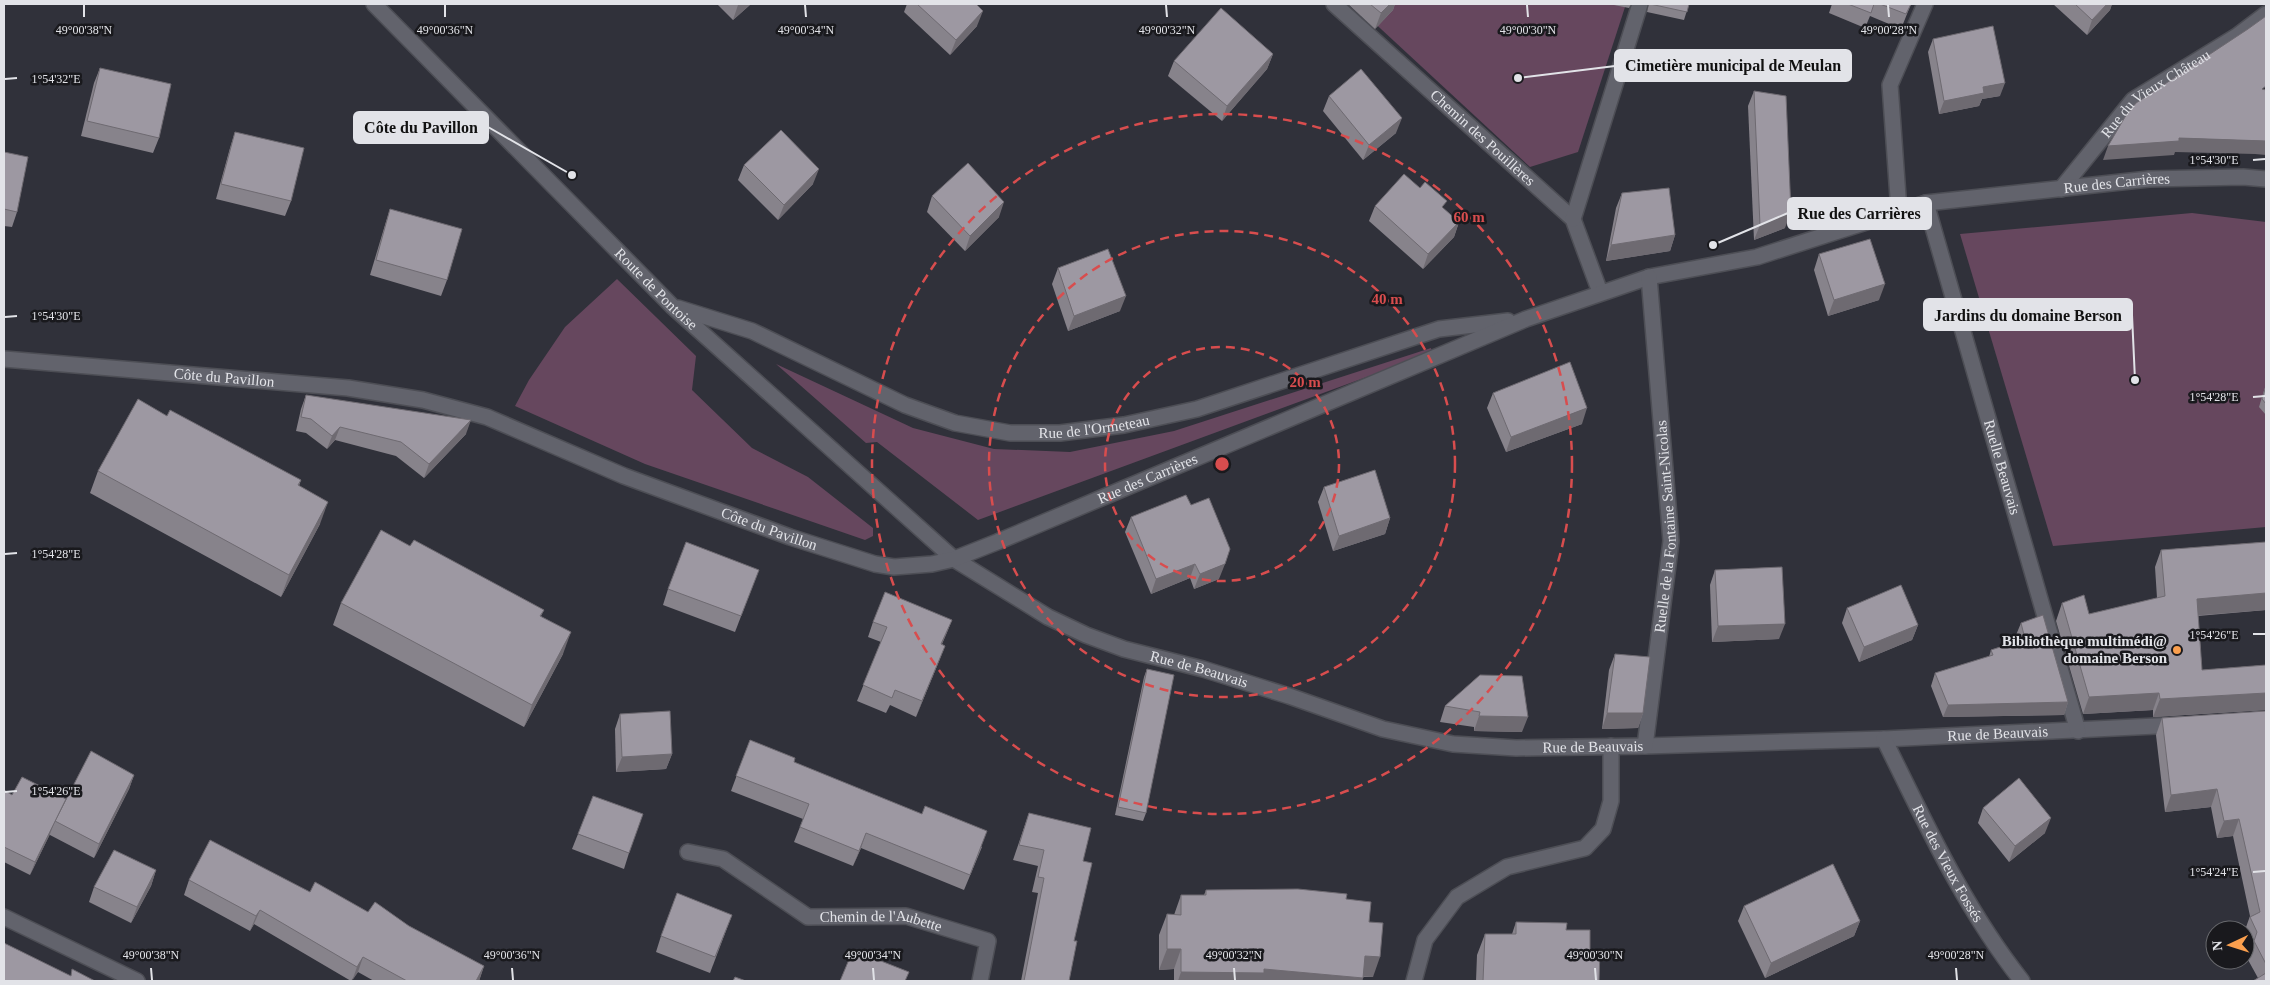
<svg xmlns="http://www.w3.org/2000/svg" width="2270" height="985" font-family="'Times New Roman',serif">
<rect width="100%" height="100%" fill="#30313a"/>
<g fill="#66475e">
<path d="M1354 4H1626L1578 152 1530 167Z"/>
<path d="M2192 213 2266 222V527L2053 546 1960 234Z"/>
<path d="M617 279 696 356 692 390 752 448 808 477 873 528V536L865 540 645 464 515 406 529 380 565 327Z"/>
<path d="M1431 348 1432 353 978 520 877 442 866 443 776 364 913 428 994 449 1070 452 1174 431Z"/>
</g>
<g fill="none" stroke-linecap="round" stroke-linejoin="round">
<g stroke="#4d4e55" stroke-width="18">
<path id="lane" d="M1414 981 1425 940 1457 897 1507 867 1585 848 1603 829 1611 801V746"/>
</g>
<g stroke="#4d4e55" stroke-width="18">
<g id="street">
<path id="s1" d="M374 4 672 306 954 559 1048 617 1086 635 1124 649 1203 669 1289 696 1383 729 1453 744 1516 748 1645 746 1884 739 2177 725"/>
<path id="s2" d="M1334 4 1573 219 1600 292"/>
<path id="s3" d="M2061 189 2133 100 2237 36 2266 14"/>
<path id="s4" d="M1926 203 2078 731"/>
<path d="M1899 211 1890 85 1925 4"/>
<path d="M1573 219 1640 4"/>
<path id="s5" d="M678 308 752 331 905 405 955 423 1010 433H1060L1124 425 1197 409 1439 329 1508 321"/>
<path id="s6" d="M4 359 348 388 423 400 487 417 624 476 790 537 875 564 894 567 932 564 954 559 997 542 1526 319 1649 277 1757 257 1926 203 2149 179 2243 177 2266 179"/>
<path id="s7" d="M1884 739C1925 822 1964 908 2022 981"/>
<path id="s8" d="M1645 746 1671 541 1649 277"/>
<path id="s9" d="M688 852 723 859 808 917 906 916 988 941 980 981"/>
<path d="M4 917 137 981"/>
</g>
</g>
<use href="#lane" stroke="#62636c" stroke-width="15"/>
<use href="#street" stroke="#62636c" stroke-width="15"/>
</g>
<g fill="#87838b">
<path d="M717 4H751L733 20Z"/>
<path d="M907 4H976L977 26 950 55 904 12Z"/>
<path d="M1348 4H1395L1393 10 1375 29Z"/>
<path d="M1609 4H1631L1629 8Z"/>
<path d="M1649 4H1689L1684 20 1647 12Z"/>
<path d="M1832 4H1911L1901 29 1870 16 1865 28 1829 13Z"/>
<path d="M2053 4H2112L2110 10 2087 35Z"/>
<path d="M1933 39 2000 96 1982 99 1979 106 1939 114 1928 52Z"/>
<path d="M1273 54 1267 69 1222 121 1168 76 1174 61Z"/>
<path d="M100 68 159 138 153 153 81 136 94 83Z"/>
<path d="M1754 91 1785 228 1754 240 1748 106Z"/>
<path d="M1329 96 1396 133 1363 160 1323 111Z"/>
<path d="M235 132 291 201 285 216 216 199 230 148Z"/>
<path d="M4 152 17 212 12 227 4 226Z"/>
<path d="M744 165 813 184 778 220 738 180Z"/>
<path d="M1622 193 1675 235 1670 251 1606 261 1616 208Z"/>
<path d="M932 196 999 217 965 251 927 212Z"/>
<path d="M1375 206 1444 209 1459 222 1454 237 1423 269 1369 221Z"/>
<path d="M390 209 447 280 441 296 370 275 385 225Z"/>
<path d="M1819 254 1879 300 1828 316 1814 270Z"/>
<path d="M1058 268 1120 311 1068 331 1052 284Z"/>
<path d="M2266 384V415L2259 407Z"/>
<path d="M1493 393 1582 424 1506 452 1487 408Z"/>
<path d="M306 395 466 434 424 478 396 456 335 440 327 449 306 433 296 431 301 409Z"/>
<path d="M98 471 301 480 299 486 320 524 281 597 90 493Z"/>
<path d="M1324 487 1390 518 1385 534 1333 551 1318 502Z"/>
<path d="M1131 517 1219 579 1194 589 1190 578 1151 594 1125 532Z"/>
<path d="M2266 542V610L2198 616 2202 670 2266 665V710L2153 717V710L2083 714 2056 621 2062 603 2089 614 2157 598 2155 567 2161 550Z"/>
<path d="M410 546 544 610 541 616 563 654 524 727 333 625 341 603Z"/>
<path d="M1715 570 1779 639 1712 642 1710 585Z"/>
<path d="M753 585 735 632 663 605 668 589Z"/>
<path d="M1847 608 1918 625 1912 640 1859 662 1842 623Z"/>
<path d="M952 620 942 644 945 646 939 661 916 717 890 705 886 713 857 701 881 642 868 637 873 622Z"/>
<path d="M2021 623 2068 702 2064 715 1943 717 1931 686 1935 673 1989 657 1991 650 2018 641 2016 635Z"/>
<path d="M1615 654 1643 713 1638 728 1602 729 1609 670Z"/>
<path d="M1147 669 1146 813 1143 821 1115 815 1144 677Z"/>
<path d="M1480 675 1522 732 1474 731V727L1440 722 1445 706Z"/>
<path d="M2266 711V981L2258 978 2247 958 2250 949 2245 937V930L2250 916 2233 836 2217 838 2211 807 2165 812 2156 735 2162 718Z"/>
<path d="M620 714 672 754 666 769 616 772 615 729Z"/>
<path d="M750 740 794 762 982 847 964 890 861 848 853 866 794 842 803 819 731 791Z"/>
<path d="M134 775 129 789 94 858 50 835V834L30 875 4 862V790L12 795 66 799Z"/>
<path d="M1983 808 2045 833 2009 862 1978 823Z"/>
<path d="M1029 813 1083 861 1069 981H1021L1038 893 1032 892 1038 866 1013 860Z"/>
<path d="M578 834 629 853 624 869 572 849Z"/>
<path d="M156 870 151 886 131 923 89 902 94 887Z"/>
<path d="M189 880 310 892 409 926 484 966 479 981H374L358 972 351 981 254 924 250 931 184 895Z"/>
<path d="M1206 890 1346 899 1369 922 1373 977H1363L1362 981H1174V969L1159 970V935L1167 914 1174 915 1181 895H1204Z"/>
<path d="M1744 906 1860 921 1854 936 1765 978 1738 921Z"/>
<path d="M732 915 710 973 656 952 661 936Z"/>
<path d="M1516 922 1566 930 1590 950 1599 981H1476L1477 955 1485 934H1512Z"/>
</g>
<g fill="#6e6a71">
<path d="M739 4H751L733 20 738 5Z"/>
<path d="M1390 4H1395L1393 10 1375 29 1381 13Z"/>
<path d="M2107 4H2112L2110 10 2087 35 2092 20Z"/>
<path d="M983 11 977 26 950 55 956 40Z"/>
<path d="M1273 54 1267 69 1222 121 1227 106Z"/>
<path d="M2005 83 2000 96 1982 99 1979 106 1939 114 1944 101 1983 87Z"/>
<path d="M1402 118 1396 133 1363 160 1369 145Z"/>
<path d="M2179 138 2266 141V155L2255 154 2175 152 2174 155 2103 160 2108 146Z"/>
<path d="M819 169 813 184 778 220 784 205Z"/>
<path d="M1004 202 999 217 965 251 970 236Z"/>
<path d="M1791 212 1785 228 1754 240 1760 225Z"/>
<path d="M1459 222 1454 237 1423 269 1428 254Z"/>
<path d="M1675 235 1670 251 1606 261 1611 245Z"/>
<path d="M1885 284 1879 300 1828 316 1834 300Z"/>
<path d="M1126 296 1120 311 1068 331 1074 316Z"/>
<path d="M1587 408 1582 424 1506 452 1511 437Z"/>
<path d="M471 420 466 434 424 478 429 464Z"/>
<path d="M340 427 335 440 327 449 332 436Z"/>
<path d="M328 502 320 524 281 597 289 575Z"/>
<path d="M1390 518 1385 534 1333 551 1339 536Z"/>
<path d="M1195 564 1190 578 1151 594 1156 579Z"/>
<path d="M1225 564 1219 579 1194 589 1200 574Z"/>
<path d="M2266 593V610L2190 616 2197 599Z"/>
<path d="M952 620 946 635 935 659 941 644Z"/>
<path d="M1785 624 1779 639 1712 642 1718 626Z"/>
<path d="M1918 625 1912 640 1859 662 1864 647Z"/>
<path d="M571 632 563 654 524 727 532 705Z"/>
<path d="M945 646 939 661 916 717 922 701Z"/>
<path d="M2159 693 2153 710 2083 714 2089 697Z"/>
<path d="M2266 693V710L2153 717 2160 699Z"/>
<path d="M2068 702 2064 715 1943 717 1948 705Z"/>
<path d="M1607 713H1643L1638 728 1602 729Z"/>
<path d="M1479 716 1528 717 1522 732 1474 731Z"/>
<path d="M672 754 666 769 616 772 622 757Z"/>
<path d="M134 775 129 789 94 858 99 844Z"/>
<path d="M2217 789 2211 807 2165 812 2171 795Z"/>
<path d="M2051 818 2045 833 2009 862 2015 846Z"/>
<path d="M2239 819 2233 836 2217 838 2224 821Z"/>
<path d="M55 821 50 834 30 875 35 862Z"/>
<path d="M866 833 861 848 853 866 859 851Z"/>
<path d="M156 870 151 886 131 923 137 907Z"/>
<path d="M260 910 254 924 250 931 256 916Z"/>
<path d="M1860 921 1854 936 1765 978 1771 963Z"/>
<path d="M1167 949H1181L1174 969 1159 970Z"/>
<path d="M1365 956 1380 957 1373 977 1358 976Z"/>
<path d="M363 957 358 972 352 981 357 967Z"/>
<path d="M484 966 479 981H476Z"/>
<path d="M1264 969 1363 978 1362 981H1178L1181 972Z"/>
</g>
<g fill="#9d98a2" stroke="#6e6a71">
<path d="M917 4H976L983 11 956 40Z"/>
<path d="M1370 4H1390L1381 13Z"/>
<path d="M1650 4H1689L1687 12Z"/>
<path d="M1848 4H1874L1871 13Z"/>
<path d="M1880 4H1911L1906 14Z"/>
<path d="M2075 4H2107L2092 20Z"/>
<path d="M1221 8 1273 54 1227 106 1174 61Z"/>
<path d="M2266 16V86L2262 89 2266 90V141L2179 138V141L2108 146 2125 117 2136 103 2248 29Z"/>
<path d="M1993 26 2005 83 1983 87 1984 93 1944 101 1933 39Z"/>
<path d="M100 68 171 84 159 138 87 121Z"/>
<path d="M1361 69 1402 118 1369 145 1329 96Z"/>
<path d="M1754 91 1786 96 1791 212 1760 225Z"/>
<path d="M781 130 819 169 784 205 744 165Z"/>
<path d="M235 132 304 148 291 201 221 184Z"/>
<path d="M4 152 28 157 17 212 4 209Z"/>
<path d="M968 163 1004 202 970 236 932 196Z"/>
<path d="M1404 174 1420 188 1425 182 1447 201 1442 207 1459 222 1428 254 1375 206Z"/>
<path d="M1669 188 1675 235 1611 245 1622 193Z"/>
<path d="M390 209 462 229 447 280 376 260Z"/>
<path d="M1870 239 1885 284 1834 300 1819 254Z"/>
<path d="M1108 249 1126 296 1074 316 1058 268Z"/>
<path d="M1570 362 1587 408 1511 437 1493 393Z"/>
<path d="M2266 386V404L2262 399Z"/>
<path d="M306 395 471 420 429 464 401 442 340 427 332 436 311 419 301 417Z"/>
<path d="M138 399 167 416 170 410 301 480 298 485 328 502 289 575 98 471Z"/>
<path d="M1375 470 1390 518 1339 536 1324 487Z"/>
<path d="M1186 495 1191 505 1209 498 1230 549 1225 564 1200 574 1195 564 1156 579 1131 517Z"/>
<path d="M381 530 410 546 414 540 544 610 540 616 571 632 532 705 341 603Z"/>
<path d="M686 542 759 570 741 616 668 589Z"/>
<path d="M2266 542V593L2197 599 2202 670 2266 665V693L2160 699 2159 693 2089 697 2062 603 2084 595 2089 614 2165 596 2161 550Z"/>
<path d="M1782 567 1785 624 1718 626 1715 570Z"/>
<path d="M1901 585 1918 625 1864 647 1847 608Z"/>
<path d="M885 592 952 620 941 644 945 646 922 701 895 690 892 698 863 685 887 627 873 622Z"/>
<path d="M2043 615 2068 702 1948 705 1935 673 1993 655 1991 650 2025 639 2021 623Z"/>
<path d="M1615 654 1650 657 1643 713H1607Z"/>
<path d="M1147 669 1174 675 1146 813 1118 807Z"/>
<path d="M1480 675 1522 676 1528 717 1479 716 1480 712 1445 706Z"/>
<path d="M670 711 672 754 622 757 620 714Z"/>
<path d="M2266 711V964L2254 941 2257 932 2250 917 2260 912 2239 819 2224 821 2217 789 2171 795 2162 718Z"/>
<path d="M750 740 795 758 794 762 922 814 925 806 987 831 970 875 866 833 859 851 800 827 809 804 736 776Z"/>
<path d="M91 751 134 775 99 844 55 821Z"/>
<path d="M22 777 66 799 35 862 4 847V790L12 795Z"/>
<path d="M2019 778 2051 818 2015 846 1983 808Z"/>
<path d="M593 796 643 814 629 853 578 834Z"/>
<path d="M1029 813 1091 828 1083 861 1092 863 1074 941H1077L1069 981H1024L1044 878 1038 877 1044 850 1019 845Z"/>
<path d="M210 840 310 892 315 882 368 912 375 902 409 926 484 966 476 981H407L363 957 357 967 260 910 256 916 189 880Z"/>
<path d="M114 850 156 870 137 907 94 887Z"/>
<path d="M1833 864 1860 921 1771 963 1744 906Z"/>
<path d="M1298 889 1347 894 1346 899 1371 902 1369 922 1383 923 1380 957 1365 956 1363 978 1264 969V973L1181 972V949H1167V914L1181 915V895H1206V890Z"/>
<path d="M677 893 732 915 715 957 661 936Z"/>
<path d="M1516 922 1567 923 1566 930H1590V950H1600L1599 981H1483L1485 934H1516Z"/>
<path d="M4 943 71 976 72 969 95 981H4Z"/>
<path d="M853 950 909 972 905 981H840Z"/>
<path d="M2266 973V981H2253Z"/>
<path d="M735 977 746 981H733Z"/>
</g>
<path fill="none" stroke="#e2e3e8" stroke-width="2" d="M84 5V17M445 5V17M805 5 806 17M1166 5 1167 17M1527 5 1528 17M1888 5 1889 17M5 79 17 78M2253 160 2265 159M5 317 17 316M2253 397 2265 396M5 554 17 553M2253 634H2265M5 792 17 791M2253 872 2265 871M151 968 152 980M512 968 513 980M873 968 874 980M1234 968 1235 980M1595 968 1596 980M1956 968 1957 980"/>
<g fill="none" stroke="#d84d4e" stroke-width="2.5" stroke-dasharray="9 6">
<circle cx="1222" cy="464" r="117"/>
<circle cx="1222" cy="464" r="233"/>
<circle cx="1222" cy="464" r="350"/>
</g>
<circle fill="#fa9f4e" stroke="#19191d" stroke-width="2" cx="2177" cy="650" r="5"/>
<g text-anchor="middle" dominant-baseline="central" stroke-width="5" stroke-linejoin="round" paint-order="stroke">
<g font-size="15" fill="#e2e3e8" stroke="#19191d">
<text stroke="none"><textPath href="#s3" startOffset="136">Rue du Vieux Château</textPath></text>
<text stroke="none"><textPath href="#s2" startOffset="200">Chemin des Pouillères</textPath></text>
<text stroke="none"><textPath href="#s6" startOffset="2212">Rue des Carrières</textPath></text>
<text stroke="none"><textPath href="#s1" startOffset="401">Route de Pontoise</textPath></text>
<text stroke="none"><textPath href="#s6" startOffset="221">Côte du Pavillon</textPath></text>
<text stroke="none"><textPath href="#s5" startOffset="441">Rue de l'Ormeteau</textPath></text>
<text stroke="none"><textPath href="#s4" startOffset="275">Ruelle Beauvais</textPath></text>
<text stroke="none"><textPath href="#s6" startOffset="1192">Rue des Carrières</textPath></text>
<text stroke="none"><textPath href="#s8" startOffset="221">Ruelle de la Fontaine Saint-Nicolas</textPath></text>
<text stroke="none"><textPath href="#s6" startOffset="791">Côte du Pavillon</textPath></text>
<text stroke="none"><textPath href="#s1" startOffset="1074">Rue de Beauvais</textPath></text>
<text stroke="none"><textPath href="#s1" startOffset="1884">Rue de Beauvais</textPath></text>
<text stroke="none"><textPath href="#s1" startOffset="1479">Rue de Beauvais</textPath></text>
<text stroke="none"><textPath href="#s7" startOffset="140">Rue des Vieux Fossés</textPath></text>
<text stroke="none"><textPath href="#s9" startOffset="212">Chemin de l'Aubette</textPath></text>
</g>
<g font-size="15" font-weight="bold" fill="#e2e3e8" stroke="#19191d" text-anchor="end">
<text x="2167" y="641">Bibliothèque multimédi@<tspan x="2167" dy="17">domaine Berson</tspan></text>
</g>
</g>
<g font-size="12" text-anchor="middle" fill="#e2e3e8" stroke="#19191d" stroke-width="5" stroke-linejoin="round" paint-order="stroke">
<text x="84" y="34">49°00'38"N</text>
<text x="445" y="34">49°00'36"N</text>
<text x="806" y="34">49°00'34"N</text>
<text x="1167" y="34">49°00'32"N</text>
<text x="1528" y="34">49°00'30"N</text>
<text x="1889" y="34">49°00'28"N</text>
<text x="56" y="83">1°54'32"E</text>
<text x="2214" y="164">1°54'30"E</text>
<text x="56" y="320">1°54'30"E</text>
<text x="2214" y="401">1°54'28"E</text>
<text x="56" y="558">1°54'28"E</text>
<text x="2214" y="639">1°54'26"E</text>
<text x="56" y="795">1°54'26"E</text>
<text x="2214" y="876">1°54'24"E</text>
<text x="151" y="959">49°00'38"N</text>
<text x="512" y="959">49°00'36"N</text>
<text x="873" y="959">49°00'34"N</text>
<text x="1234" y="959">49°00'32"N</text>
<text x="1595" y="959">49°00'30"N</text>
<text x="1956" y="959">49°00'28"N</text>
</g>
<circle cx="1222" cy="464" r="8" fill="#d84d4e" stroke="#19191d" stroke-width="2.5"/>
<g font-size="15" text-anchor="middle" font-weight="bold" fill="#d84d4e" stroke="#19191d" stroke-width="5" stroke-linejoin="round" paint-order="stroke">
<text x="1469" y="222">60 m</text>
<text x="1387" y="304">40 m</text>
<text x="1305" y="387">20 m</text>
</g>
<path fill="none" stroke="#e2e3e8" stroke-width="2" d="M1518 78L1615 66M572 175L488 127M1713 245L1788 213M2135 380L2132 315"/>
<g fill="#e2e3e8" stroke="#19191d" stroke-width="2">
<circle cx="1518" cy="78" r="5"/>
<circle cx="572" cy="175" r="5"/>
<circle cx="1713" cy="245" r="5"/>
<circle cx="2135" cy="380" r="5"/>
</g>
<g fill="#e2e3e8" stroke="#e2e3e8" stroke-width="2">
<rect x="1615" y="50" width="236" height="31" rx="5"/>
<rect x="354" y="112" width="134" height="31" rx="5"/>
<rect x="1788" y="198" width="143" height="31" rx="5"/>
<rect x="1924" y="299" width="208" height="31" rx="5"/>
</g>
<g font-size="16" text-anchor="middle" font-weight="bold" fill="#111">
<text x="1733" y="71">Cimetière municipal de Meulan</text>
<text x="421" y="133">Côte du Pavillon</text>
<text x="1859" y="219">Rue des Carrières</text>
<text x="2028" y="321">Jardins du domaine Berson</text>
</g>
<rect width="2270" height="985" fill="none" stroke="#e2e3e8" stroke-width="10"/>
<g transform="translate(2230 945) rotate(266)"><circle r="24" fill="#19191d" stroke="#696a6e"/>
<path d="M0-4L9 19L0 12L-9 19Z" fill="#fa9f4e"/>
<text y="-8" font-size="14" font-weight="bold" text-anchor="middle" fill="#e2e3e8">N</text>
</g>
</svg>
